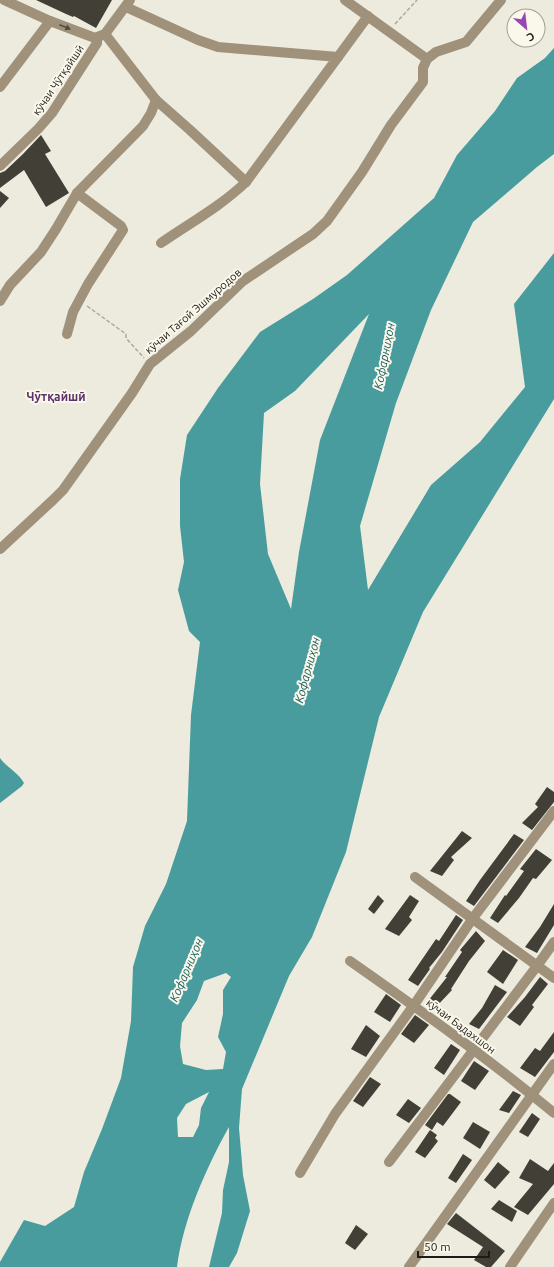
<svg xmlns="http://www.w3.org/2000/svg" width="554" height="1267" font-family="Ubuntu,sans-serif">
<rect width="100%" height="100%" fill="#edeade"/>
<g fill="#489c9e" fill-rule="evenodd">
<path d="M554 48V154L537 167 473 222 431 310 396 403 360 526 368 590 431 485 480 442 525 387 514 304 554 253V399L423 612 379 717 346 852 312 937 289 976 242 1089 239 1128 243 1175 250 1211 237 1253 229 1267H209L222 1213 223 1190 229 1162V1127C206 1168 183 1220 177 1267H0V1262L24 1220 45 1226 74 1207 84 1172 102 1129 121 1078 131 1021 133 967 145 926 166 884 187 821 191 715 200 642 189 631 178 590 184 562 180 526V479L187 435 218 388 260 332 313 299 347 275 434 198 457 155 495 111 517 78 545 58ZM369 314 320 440 299 552 291 609 268 554 260 484 264 413 295 391ZM226 973 231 977 223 990V1014L218 1037 226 1052 223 1069 206 1070 183 1064 180 1046 182 1023 197 1000 204 981ZM209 1092 201 1108 199 1125 193 1137H178L177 1118 186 1104Z"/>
<path d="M0 758C7 768 18 772 24 783L22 786 0 803Z"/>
</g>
<g fill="#423f36">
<path d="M36 0H112L96 28 74 16 73 17 66 14Z"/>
<path d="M41 135 51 151 45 154 69 193 46 207 24 170 0 188V173L5 171 23 154Z"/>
<path d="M0 191 9 198 0 208Z"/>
<path d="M547 787 554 792V802L532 830 522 823 538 807 535 804Z"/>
<path d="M462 831 472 838 451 857 454 860 442 876 430 871Z"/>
<path d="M514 834 524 840 474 906 466 901 480 880Z"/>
<path d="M536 849 552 860 536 879 533 878 519 898 498 923 490 918 505 895 506 896 524 871 520 869Z"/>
<path d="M378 895 384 901 374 914 368 909Z"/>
<path d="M410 895 419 901 409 917 412 920 399 936 385 929Z"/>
<path d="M554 904V925L537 953 525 947 540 927Z"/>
<path d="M456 915 463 920 442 952 429 968 430 969 418 986 408 980 436 939 439 941Z"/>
<path d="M476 931 485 941 469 961 451 989 452 990 436 1007 428 1001 447 977H445L462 952 460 950Z"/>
<path d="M503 950 518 960 503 984 487 972Z"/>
<path d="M540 977 548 984 532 1005 534 1007 520 1026 507 1017 525 997Z"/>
<path d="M495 985 507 992 479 1029 469 1024 482 1008Z"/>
<path d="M386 994 401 1005 390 1022 374 1012Z"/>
<path d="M415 1015 429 1025 414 1043 401 1034Z"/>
<path d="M366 1025 380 1036 366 1057 351 1049Z"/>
<path d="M554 1032V1052L535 1077 520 1068 535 1048 540 1051Z"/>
<path d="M451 1044 460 1050 444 1075 434 1068Z"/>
<path d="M474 1061 489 1071 475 1090 461 1081Z"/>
<path d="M370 1077 381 1084 363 1107 353 1101Z"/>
<path d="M513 1091 521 1095 509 1113 499 1110Z"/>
<path d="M448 1094H450L461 1102 443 1126 437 1122 432 1130 425 1125Z"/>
<path d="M408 1099 421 1108 409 1123 396 1115Z"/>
<path d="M532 1113 540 1119 528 1137 519 1132Z"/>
<path d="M473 1122 490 1132 480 1149 463 1138Z"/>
<path d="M430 1130 437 1135 435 1138 438 1141 425 1158 415 1152Z"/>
<path d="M463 1154 472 1160 456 1183 448 1178Z"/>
<path d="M530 1159 548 1171 554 1163V1184L528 1215 514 1207 533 1184 519 1178Z"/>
<path d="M498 1162 510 1172 495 1189 484 1180Z"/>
<path d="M499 1200 517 1211 512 1222 491 1209Z"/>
<path d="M456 1213 505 1251 491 1267H486L474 1260 483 1247 447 1224Z"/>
<path d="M356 1225 368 1234 355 1250 345 1243Z"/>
</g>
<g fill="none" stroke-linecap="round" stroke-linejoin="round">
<g stroke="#acaaa0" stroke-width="1.5" stroke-dasharray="4 2" stroke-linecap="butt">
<path d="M395 24 417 0"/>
<path d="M87 306 126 334V338L144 358"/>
</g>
<g stroke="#9f917a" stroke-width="10">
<path d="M4 0 50 21 95 38 105 34 130 0"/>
<path d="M345 0 427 59"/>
<path d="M126 7 198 40 218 47 338 57 246 182C221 206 190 223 161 243"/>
<path d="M105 34 156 100 190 130 246 182"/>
<path d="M338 57 368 16"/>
<path d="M0 87 50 21"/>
<path d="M0 166 38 129 52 113 97 43V38"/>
<path d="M0 301 10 285 41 252 56 229 77 193 143 126 151 113 156 100"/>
<path d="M67 334 73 312 88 284 123 230 121 226 77 193"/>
<path d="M0 549 53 500 63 490 132 393 150 364 191 331 243 281 313 234 327 221 362 172 391 125 423 82V68L427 59 436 52 466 42 501 0"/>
<path d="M415 877 554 978"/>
<path d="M350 961C420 1010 489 1059 554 1113"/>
<path d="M389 1162 537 966 554 942"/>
<path d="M300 1173 335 1114 414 1005 473 918 554 811"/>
<path d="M409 1267 554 1064"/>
<path d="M510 1267 554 1203"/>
</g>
</g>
<defs><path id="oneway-solid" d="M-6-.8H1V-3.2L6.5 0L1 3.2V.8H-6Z"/></defs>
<use fill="#504a3f" href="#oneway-solid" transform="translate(65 27) rotate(22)"/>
<g text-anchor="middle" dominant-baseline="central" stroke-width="4" stroke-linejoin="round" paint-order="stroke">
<g font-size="11" fill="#1c1b17" stroke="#faf7eb">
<text transform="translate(58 80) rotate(-56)">кӯчаи Чӯтқайшӣ</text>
<text transform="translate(193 311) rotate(-41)">кӯчаи Тағой Эшмуродов</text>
<text transform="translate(461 1026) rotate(37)">кӯчаи Бадахшон</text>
</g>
<g font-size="12" font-style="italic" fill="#185e60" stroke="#faf7eb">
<text transform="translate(384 356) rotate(-79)">Кофарниҳон</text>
<text transform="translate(307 670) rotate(-75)">Кофарниҳон</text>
<text transform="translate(186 970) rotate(-67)">Кофарниҳон</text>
</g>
<g font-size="12" font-weight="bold" fill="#5a3269" stroke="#faf7eb">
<text x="56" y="396">Чӯтқайшӣ</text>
</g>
</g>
<g transform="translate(526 28) rotate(152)"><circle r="19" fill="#faf7eb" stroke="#a19f96"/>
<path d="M0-3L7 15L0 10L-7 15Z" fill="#9746b5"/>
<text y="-6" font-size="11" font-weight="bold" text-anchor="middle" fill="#1c1b17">С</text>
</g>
<path d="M418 1251v6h71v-6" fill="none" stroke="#1c1b17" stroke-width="2"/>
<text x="424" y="1251" font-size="12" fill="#1c1b17" stroke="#faf7eb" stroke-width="3" paint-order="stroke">50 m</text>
</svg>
